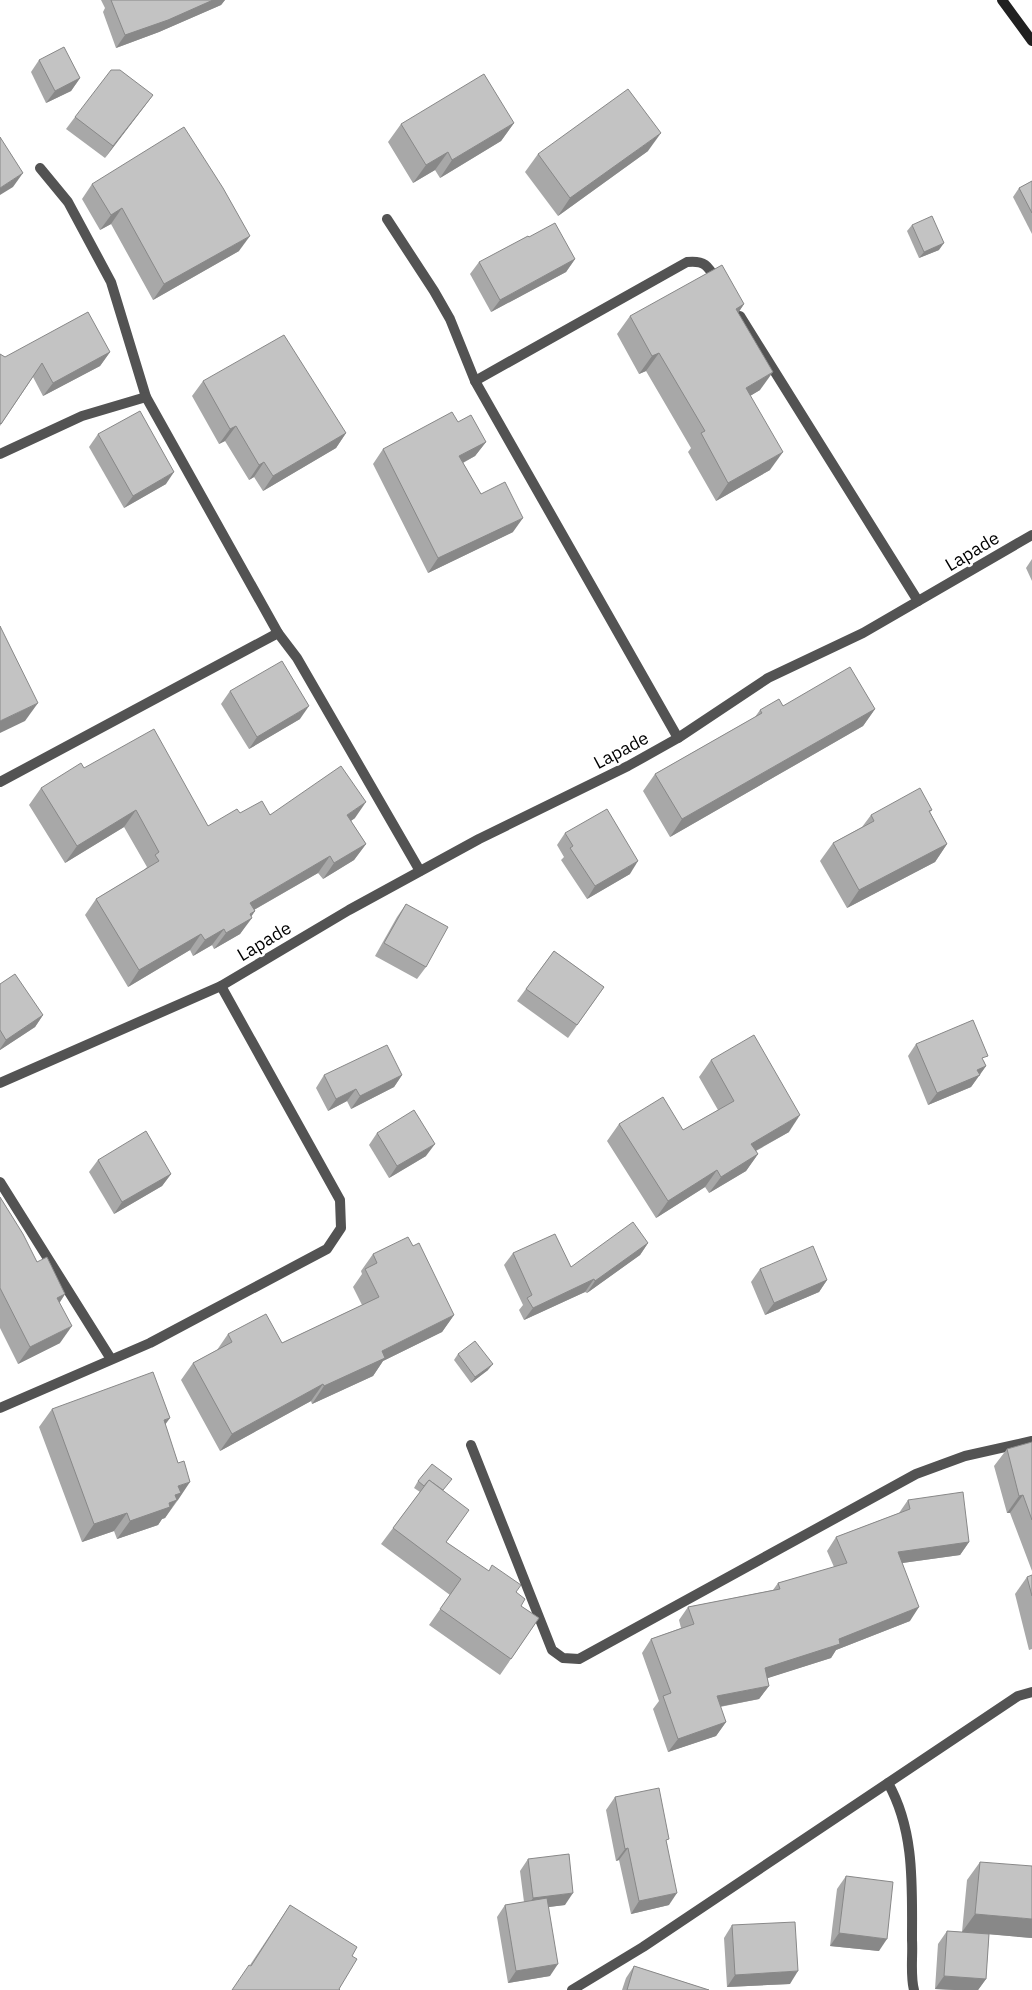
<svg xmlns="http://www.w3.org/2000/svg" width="1032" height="1990" font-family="'IBM Plex Sans',sans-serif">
<rect width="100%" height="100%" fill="#fff"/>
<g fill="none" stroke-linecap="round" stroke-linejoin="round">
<g stroke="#535353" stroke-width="10">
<path d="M40 168 68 202 111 282 146 397 278 633"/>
<path d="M387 219 434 291 450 319 475 381 678 738"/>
<path d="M740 316 918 601"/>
<path d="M475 381 687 262C705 260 708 266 717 281"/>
<path d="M0 454 82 416 146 397"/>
<path d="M0 782 278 633 297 658 420 871"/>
<path d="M0 1083 221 986 349 910 479 839 628 766 678 738 768 678 863 633 1032 535"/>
<path d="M0 1182 111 1359"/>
<path d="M0 1408 150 1343 327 1249 341 1228 340 1200 221 986"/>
<path d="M471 1445 552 1650 563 1658 579 1659 916 1474 965 1456 1032 1441"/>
<path d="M888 1783C915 1831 912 1886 912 1940 913 1956 910 1975 914 1990"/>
<path d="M572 1990 643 1947 1018 1696 1032 1692"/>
</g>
<path stroke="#202020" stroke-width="10" d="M1002 0 1032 41"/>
</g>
<g fill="#a8a8a8">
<path d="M101 0H225L221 5 159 32 116 48 103 12 105 8Z"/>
<path d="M39 60 80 78 71 91 46 103 31 72Z"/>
<path d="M153 95 105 158 66 129 75 117Z"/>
<path d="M514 123 501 141 440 178 435 170 413 183 388 142 401 124Z"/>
<path d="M648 151 558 216 525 172 538 154Z"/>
<path d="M1032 181V234L1013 197 1019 188Z"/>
<path d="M92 184 239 251 153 300 111 224 100 230 82 199Z"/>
<path d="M912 225 939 250 919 258 907 231Z"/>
<path d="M575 259 566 272 491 312 470 274 479 262Z"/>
<path d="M744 304 738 313 760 390 750 396 770 470 716 501 688 452 691 448 646 371 639 374 617 334 630 316Z"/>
<path d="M110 352 100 366 43 396 33 377 0 426V354L5 357Z"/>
<path d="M203 381 346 433 336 448 263 491 254 477 249 480 225 441 219 444 192 396Z"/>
<path d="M458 422 486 442 475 456 463 463 481 494 513 532 428 573 373 464 383 449Z"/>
<path d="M98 434 166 484 124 508 89 447Z"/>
<path d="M1032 559V581L1026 568Z"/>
<path d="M230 691 300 719 249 749 221 704Z"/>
<path d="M875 709 863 726 670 837 643 791 655 774 755 717 760 710Z"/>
<path d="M84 768 208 826 240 813 355 818 351 821 366 844 354 860 323 879 318 873 254 910 255 911 240 934 214 949 212 945 193 956 190 950 128 987 85 915 96 899 144 870 147 867 124 827 65 863 29 805 41 788Z"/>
<path d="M932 810 930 812 947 844 935 862 847 908 820 861 833 843 862 827 871 815Z"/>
<path d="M565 833 630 874 587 899 561 860 564 857 557 845Z"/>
<path d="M406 904 426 967 417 979 375 956 397 917Z"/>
<path d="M554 951 604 987 568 1038 517 1001Z"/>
<path d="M0 984 43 1015 35 1027 0 1050Z"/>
<path d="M916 1044 984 1061 986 1066 971 1087 928 1105 908 1056Z"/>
<path d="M711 1060 789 1132 756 1151 758 1154 746 1171 709 1193 705 1187 656 1218 607 1141 619 1124 683 1130 718 1110 699 1077Z"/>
<path d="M324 1075H402L394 1087 351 1109 347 1101 328 1111 316 1088Z"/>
<path d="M377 1133 426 1156 389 1178 369 1145Z"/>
<path d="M98 1160 171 1174 162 1186 114 1214 89 1172Z"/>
<path d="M0 1197 37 1262 65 1294 60 1302V1343L18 1364 0 1328Z"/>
<path d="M648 1243 640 1255 587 1293 585 1292 524 1320 519 1310 523 1305 504 1265 513 1253 571 1267Z"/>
<path d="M413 1246 454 1315 442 1332 383 1361 373 1376 312 1404 311 1401 220 1451 181 1380 193 1363 217 1350 228 1334 282 1343 362 1305 353 1287 362 1274 361 1271 373 1254Z"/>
<path d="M760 1269 827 1280 819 1292 765 1315 751 1282Z"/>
<path d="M458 1354 488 1370 471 1383 454 1360Z"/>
<path d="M52 1409 178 1500 165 1518 162 1519 158 1525 117 1539 114 1531 82 1542 39 1427Z"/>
<path d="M1032 1442V1571L1010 1513H1007L994 1466 1007 1449Z"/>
<path d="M418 1481 444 1491 458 1526 446 1542 516 1592 521 1606 539 1618 500 1675 429 1625 450 1595 381 1544 420 1492 414 1488Z"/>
<path d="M908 1500 969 1542 960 1555 902 1563 910 1621 836 1650 831 1658 767 1678 769 1686 759 1699 720 1707 726 1722 716 1736 668 1752 653 1709 659 1701 642 1653 651 1639 681 1628 679 1620 688 1607 773 1590 778 1583 834 1567 827 1551 836 1537 899 1513Z"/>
<path d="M1032 1575V1649L1029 1650 1015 1594 1027 1577Z"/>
<path d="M615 1797 667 1843 669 1905 631 1914 619 1860 616 1861 606 1810Z"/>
<path d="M528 1859 565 1905 548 1907 550 1976 508 1983 497 1917 505 1905 524 1902 520 1871Z"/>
<path d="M980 1862 1032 1938 989 1934 986 1979 978 1990H955L935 1989 938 1944 947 1931 977 1933 962 1932 967 1880Z"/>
<path d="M846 1876 879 1951 830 1946 837 1889Z"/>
<path d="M290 1905 352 1956 339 1989 250 1965Z"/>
<path d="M732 1925 790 1984 727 1987 724 1938Z"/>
<path d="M634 1966 709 1990H622L626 1978Z"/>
</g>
<g fill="#888">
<path d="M213 0H225L221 5 159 32 116 48 125 35Z"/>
<path d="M80 78 71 91 46 103 55 91Z"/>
<path d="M153 95 144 107 105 158 113 146Z"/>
<path d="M514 123 501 141 440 178 452 160Z"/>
<path d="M661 133 648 151 558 216 570 198Z"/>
<path d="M448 152 435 170 413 183 426 165Z"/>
<path d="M23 173 13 187 0 195V188Z"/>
<path d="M122 208 111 224 100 230 111 215Z"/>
<path d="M250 236 239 251 153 300 164 284Z"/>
<path d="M944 243 939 250 919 258 924 252Z"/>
<path d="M575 259 566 272 491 312 500 300Z"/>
<path d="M744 304 732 322 736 309Z"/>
<path d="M110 352 100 366 43 396 53 383Z"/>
<path d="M659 353 646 371 639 374 652 356Z"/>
<path d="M773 372 760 390 733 406 746 388Z"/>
<path d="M236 426 225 441 219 444 230 429Z"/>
<path d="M346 433 336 448 263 491 273 476Z"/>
<path d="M486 442 475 456 449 470 459 456Z"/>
<path d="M783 452 770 470 716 501 728 483Z"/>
<path d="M264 462 254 477 249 480 259 465Z"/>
<path d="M174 472 166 484 124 508 133 496Z"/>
<path d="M523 518 513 532 428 573 438 558Z"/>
<path d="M38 703 25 721 0 733V721Z"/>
<path d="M309 706 300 719 249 749 257 737Z"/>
<path d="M875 709 863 726 670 837 682 819Z"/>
<path d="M366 802 355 818 336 831 347 815Z"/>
<path d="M136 810 124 827 65 863 77 846Z"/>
<path d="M366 844 354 860 323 879 334 863Z"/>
<path d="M947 844 935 862 847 908 859 890Z"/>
<path d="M330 856 318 873 238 919 250 903Z"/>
<path d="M638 861 630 874 587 899 595 886Z"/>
<path d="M255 911 249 919 252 918 240 934 214 949 226 933Z"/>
<path d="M224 929 212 945 193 956 205 940Z"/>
<path d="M201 934 190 950 128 987 139 970Z"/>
<path d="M43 1015 35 1027 0 1050V1049L6 1040Z"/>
<path d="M986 1066 971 1087 928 1105 937 1093 977 1070Z"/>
<path d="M402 1075 394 1087 351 1109 360 1096Z"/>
<path d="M356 1089 347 1101 328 1111 336 1099Z"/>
<path d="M800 1115 789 1132 739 1160 751 1144Z"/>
<path d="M435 1144 426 1156 389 1178 397 1166Z"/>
<path d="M758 1154 746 1171 709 1193 721 1177Z"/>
<path d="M717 1170 705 1187 656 1218 668 1201Z"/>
<path d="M171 1174 162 1186 114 1214 122 1202Z"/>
<path d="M648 1243 640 1255 587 1293 595 1281Z"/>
<path d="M594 1279 585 1292 524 1320 533 1308Z"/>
<path d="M827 1280 819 1292 765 1315 774 1303Z"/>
<path d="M65 1294 54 1311 57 1298Z"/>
<path d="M454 1315 442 1332 383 1361 373 1376 312 1404 324 1386 382 1351Z"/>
<path d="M72 1326 60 1343 18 1364 30 1347Z"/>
<path d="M493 1364 488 1370 471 1383 475 1377Z"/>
<path d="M323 1384 311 1401 220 1451 232 1434Z"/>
<path d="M170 1418 157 1436 164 1420Z"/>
<path d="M190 1482 178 1500 175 1501 177 1500 165 1518 162 1519 158 1525 117 1539 130 1521 178 1486Z"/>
<path d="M1023 1495 1010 1513H1007L1019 1496Z"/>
<path d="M127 1513 114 1531 82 1542 94 1524Z"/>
<path d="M969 1542 960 1555 888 1565 898 1552Z"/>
<path d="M919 1607 910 1621 836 1650 831 1658 756 1682 765 1668Z"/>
<path d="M769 1686 759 1699 707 1709 717 1696Z"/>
<path d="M726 1722 716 1736 668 1752 678 1739Z"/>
<path d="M628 1848 619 1860 616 1861 625 1849Z"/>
<path d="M573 1893 565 1905 525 1910 533 1898Z"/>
<path d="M677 1893 669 1905 631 1914 639 1901Z"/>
<path d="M975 1914 1032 1919V1938L962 1932Z"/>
<path d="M839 1933 887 1939 879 1951 830 1946Z"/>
<path d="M558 1964 550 1976 508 1983 516 1971Z"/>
<path d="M798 1971 790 1984 727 1987 735 1975Z"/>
<path d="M944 1976 986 1979 978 1990H955L935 1989Z"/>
</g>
<g fill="#c3c3c3" stroke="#888">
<path d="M111 0H213L168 20 125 35Z"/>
<path d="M64 47 80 78 55 91 39 60Z"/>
<path d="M111 70H120L153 95 113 146 75 117Z"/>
<path d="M484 74 514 123 452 160 448 152 426 165 401 124Z"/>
<path d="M628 89 661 133 570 198 538 154Z"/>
<path d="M184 127 223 188 250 236 164 284 122 208 111 215 92 184Z"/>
<path d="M0 137 23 173 0 188Z"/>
<path d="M1032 181V213L1019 188Z"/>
<path d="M932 216 944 243 924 252 912 225Z"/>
<path d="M555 223 575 259 500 300 479 262 528 236 529 237Z"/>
<path d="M722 265 744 304 736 309 773 372 746 388 783 452 728 483 701 433 705 431 659 353 652 356 630 316Z"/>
<path d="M88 312 110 352 53 383 42 363 1 424 0 423V354L5 357Z"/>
<path d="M284 335 346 433 273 476 264 462 259 465 236 426 230 429 203 381Z"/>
<path d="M140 411 174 472 133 496 98 434Z"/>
<path d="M452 412 458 422 471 415 486 442 459 456 481 494 505 482 523 518 438 558 383 449Z"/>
<path d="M0 626 38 703 0 721Z"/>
<path d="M282 661 309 706 257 737 230 691Z"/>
<path d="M850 667 875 709 682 819 655 774 762 713 760 710 779 699 783 706Z"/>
<path d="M154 729 208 826 237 809 240 813 262 801 270 815 341 766 366 802 347 815 366 844 334 863 330 856 250 903 255 911 250 914 252 918 226 933 224 929 205 940 201 934 139 970 96 899 159 861 155 855 159 852 136 810 77 846 41 788 81 763 84 768Z"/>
<path d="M920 788 932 810 929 811 947 844 859 890 833 843 874 821 871 815Z"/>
<path d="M607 809 638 861 595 886 570 848 573 846 565 833Z"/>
<path d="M406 904 448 927 426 967 384 943Z"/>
<path d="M554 951 604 987 577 1025 526 989Z"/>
<path d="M15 974 43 1015 6 1040 0 1030V984Z"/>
<path d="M973 1020 988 1056 982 1058 986 1066 977 1070 980 1075 937 1093 916 1044Z"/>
<path d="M754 1035 800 1115 751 1144 758 1154 721 1177 717 1170 668 1201 619 1124 663 1097 683 1130 734 1101 711 1060Z"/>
<path d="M387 1045 402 1075 360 1096 356 1089 336 1099 324 1075Z"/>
<path d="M414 1110 435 1144 397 1166 377 1133Z"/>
<path d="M146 1131 171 1174 122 1202 98 1160Z"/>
<path d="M0 1197 23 1234 37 1262 47 1257 65 1294 57 1298 72 1326 30 1347 0 1288Z"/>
<path d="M633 1222 648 1243 595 1281 594 1279 533 1308 527 1298 532 1295 513 1253 555 1234 571 1267Z"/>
<path d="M408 1237 413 1246 419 1243 454 1315 382 1351 385 1358 324 1386 323 1384 232 1434 193 1363 232 1342 228 1334 266 1314 282 1343 379 1297 365 1269 377 1263 373 1254Z"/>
<path d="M813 1246 827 1280 774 1303 760 1269Z"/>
<path d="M475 1341 493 1364 475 1377 458 1354Z"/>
<path d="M153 1372 170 1418 164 1420 178 1463 184 1461 190 1482 178 1486 181 1493 175 1495 177 1500 169 1503 170 1507 130 1521 127 1513 94 1524 52 1409Z"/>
<path d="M1032 1442V1520L1023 1495 1019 1496 1007 1449Z"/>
<path d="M432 1464 452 1479 443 1490 429 1480 424 1486 418 1481Z"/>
<path d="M429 1480 469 1510 446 1542 489 1571 492 1565 521 1585 516 1592 525 1599 521 1606 539 1618 511 1659 440 1609 461 1579 393 1528Z"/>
<path d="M963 1492 969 1542 898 1552 919 1607 839 1639 840 1644 765 1668 769 1686 717 1696 726 1722 678 1739 663 1696 671 1693 651 1639 694 1624 688 1607 780 1589 778 1583 847 1563 836 1537 910 1509 908 1500Z"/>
<path d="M1032 1575V1596L1027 1577Z"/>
<path d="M659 1788 669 1839 666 1840 677 1893 639 1901 628 1848 625 1849 615 1797Z"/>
<path d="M569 1854 573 1893 533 1898 528 1859Z"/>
<path d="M980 1862 1032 1866V1919L975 1914Z"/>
<path d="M846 1876 893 1882 887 1939 839 1933Z"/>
<path d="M547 1898 558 1964 516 1971 505 1905Z"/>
<path d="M290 1905 357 1947 352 1956 357 1959 339 1989 340 1990H232L249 1965 251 1966Z"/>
<path d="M795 1922 798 1971 735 1975 732 1925Z"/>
<path d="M947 1931 989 1934 986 1979 944 1976Z"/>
<path d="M634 1966 709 1990H627Z"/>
</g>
<g text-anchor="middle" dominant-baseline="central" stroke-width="5" stroke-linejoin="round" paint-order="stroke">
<g font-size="18" fill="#000" stroke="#fff">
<text transform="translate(972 551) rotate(-31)">Lapade</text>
<text transform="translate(621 750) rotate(-28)">Lapade</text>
<text transform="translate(264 941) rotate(-31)">Lapade</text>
</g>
</g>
</svg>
